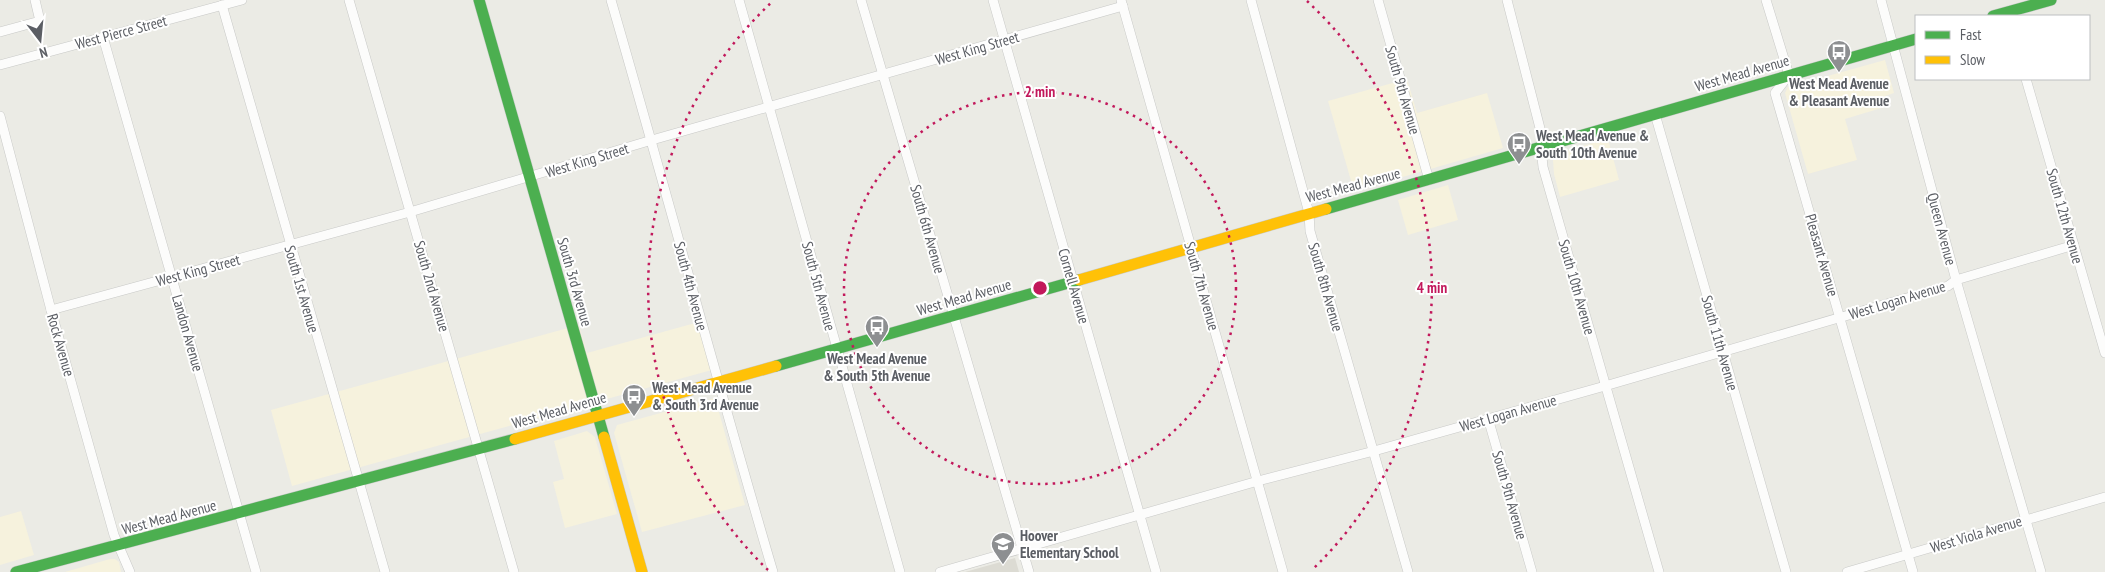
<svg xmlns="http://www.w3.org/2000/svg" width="2105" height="572" font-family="'PT Sans Narrow',sans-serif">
<rect width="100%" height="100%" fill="#ebebe5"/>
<g fill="#f6f2dd">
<path d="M1885 60 1894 93 1885 96 1888 106 1845 119 1857 160 1808 174 1785 93 1788 87Z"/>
<path d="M1407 79 1417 113 1487 93 1503 148 1354 191 1328 101Z"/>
<path d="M1608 139 1619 180 1560 197 1554 174 1553 160 1554 154Z"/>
<path d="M1448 185 1458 220 1408 235 1398 200Z"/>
<path d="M706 320 719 368 292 486 271 410 579 325 587 353Z"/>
<path d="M715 398 745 505 642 532 614 433 617 425Z"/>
<path d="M587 431 595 437 617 514 565 528 553 482 564 479 554 441Z"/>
<path d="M21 511 34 555 0 565V517Z"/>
<path d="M110 559H115L119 562 121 572H65Z"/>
</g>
<path fill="#dcdbd3" d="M1015 558 1019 572H965Z"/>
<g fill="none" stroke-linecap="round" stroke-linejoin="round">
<g stroke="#c8c9c7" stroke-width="10">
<g id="street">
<path d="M349 0 514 572"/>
<path d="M611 0C666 190 717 382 773 572"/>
<path d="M739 0 900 572"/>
<path d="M861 0 1029 572"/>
<path d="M993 0 1156 572"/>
<path d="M1121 0 1283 572"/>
<path d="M1251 0 1309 213 1310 231 1408 572"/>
<path d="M1378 0 1429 180"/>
<path d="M1507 0 1542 136 1541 147 1543 167 1659 572"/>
<path d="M1766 0 1789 75 1775 93 1913 572"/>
<path d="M1881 0 1956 280 2041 572"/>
<path d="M222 5 385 572"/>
<path d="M0 32 40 21 35 0"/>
<path d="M103 37 256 572"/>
<path d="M0 65 242 0"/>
<path d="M2026 79 2105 353"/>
<path d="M1655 114 1786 572"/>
<path d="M0 116 51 310 114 535 130 572"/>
<path d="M51 310 410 212 652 140 1123 6"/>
<path d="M1488 418 1532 572"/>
<path d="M940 572 1258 481 1374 451 1605 386 1948 286 1956 280 2074 245"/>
<path d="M1847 572 2105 497"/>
</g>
</g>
<g stroke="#c8cac9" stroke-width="12">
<g id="fast">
<path d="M479 0 604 437"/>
<path d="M1993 16 2051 0"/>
<path d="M1326 209 1916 39"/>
<path d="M776 366 1079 280"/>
<path d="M16 572 515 439"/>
</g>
</g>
<g stroke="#c8cac9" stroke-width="12">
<g id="slow">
<path d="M1079 280 1326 209"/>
<path d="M604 437 642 572"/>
<path d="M515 439 776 366"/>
</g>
</g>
<use href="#street" stroke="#fcfcfb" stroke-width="9"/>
<use href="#fast" stroke="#4caf50" stroke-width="11"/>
<use href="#slow" stroke="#ffc107" stroke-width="11"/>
</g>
<g fill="none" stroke="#c2185b" stroke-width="2.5" stroke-dasharray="2.5 5">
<circle cx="1040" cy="288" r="196"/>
<path d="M768 570A392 392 0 0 1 773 1M1307 1A392 392 0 0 1 1312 570"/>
</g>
<defs>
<g id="bus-pin" transform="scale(1.25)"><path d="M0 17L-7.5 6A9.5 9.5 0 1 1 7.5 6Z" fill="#8d8f91" stroke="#fff"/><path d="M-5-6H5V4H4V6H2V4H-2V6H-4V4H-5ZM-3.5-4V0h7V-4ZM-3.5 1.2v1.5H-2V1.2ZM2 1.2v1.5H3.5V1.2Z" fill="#fff"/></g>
<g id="school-pin" transform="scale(1.25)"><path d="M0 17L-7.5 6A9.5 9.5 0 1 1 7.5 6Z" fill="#8d8f91" stroke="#fff"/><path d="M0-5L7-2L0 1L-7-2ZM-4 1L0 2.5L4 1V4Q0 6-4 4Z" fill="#fff"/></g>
</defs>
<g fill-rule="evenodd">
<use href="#bus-pin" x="1839" y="52"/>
<use href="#bus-pin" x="1519" y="144"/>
<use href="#bus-pin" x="877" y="327"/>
<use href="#bus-pin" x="634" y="396"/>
<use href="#school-pin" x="1003" y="544"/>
</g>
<g text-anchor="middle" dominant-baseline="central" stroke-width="4" stroke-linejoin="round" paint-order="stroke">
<g font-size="15" fill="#5b5e64" stroke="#fff">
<text transform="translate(121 32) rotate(-15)">West Pierce Street</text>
<text transform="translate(977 48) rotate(-16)">West King Street</text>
<text transform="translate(1742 73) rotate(-16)">West Mead Avenue</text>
<text transform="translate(1403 90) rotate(74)">South 9th Avenue</text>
<text transform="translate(587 160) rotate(-17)">West King Street</text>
<text transform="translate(1353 185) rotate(-15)">West Mead Avenue</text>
<text transform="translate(2065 216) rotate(74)">South 12th Avenue</text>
<text transform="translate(928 229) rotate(74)">South 6th Avenue</text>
<text transform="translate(1942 229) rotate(75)">Queen Avenue</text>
<text transform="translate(1822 255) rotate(74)">Pleasant Avenue</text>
<text transform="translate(198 270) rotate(-15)">West King Street</text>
<text transform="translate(575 282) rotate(74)">South 3rd Avenue</text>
<text transform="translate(432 286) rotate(74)">South 2nd Avenue</text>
<text transform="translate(691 286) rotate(75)">South 4th Avenue</text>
<text transform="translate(819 286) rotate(75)">South 5th Avenue</text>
<text transform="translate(1074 286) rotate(74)">Cornell Avenue</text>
<text transform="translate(1202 286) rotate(74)">South 7th Avenue</text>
<text transform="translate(1326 287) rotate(74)">South 8th Avenue</text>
<text transform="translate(1577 287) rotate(74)">South 10th Avenue</text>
<text transform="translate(302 289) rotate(74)">South 1st Avenue</text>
<text transform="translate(964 297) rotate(-16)">West Mead Avenue</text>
<text transform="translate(1897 300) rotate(-17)">West Logan Avenue</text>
<text transform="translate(188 333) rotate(74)">Landon Avenue</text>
<text transform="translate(1720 343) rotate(74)">South 11th Avenue</text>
<text transform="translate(61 345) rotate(74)">Rock Avenue</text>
<text transform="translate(559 410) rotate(-16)">West Mead Avenue</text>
<text transform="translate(1508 413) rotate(-16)">West Logan Avenue</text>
<text transform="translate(1510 495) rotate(74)">South 9th Avenue</text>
<text transform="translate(169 517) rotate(-15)">West Mead Avenue</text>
<text transform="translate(1976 534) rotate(-17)">West Viola Avenue</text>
</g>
<g font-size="15" font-weight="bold" fill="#5b5e64" stroke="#fff" text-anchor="start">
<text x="1839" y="83" text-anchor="middle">West Mead Avenue<tspan x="1839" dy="17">&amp; Pleasant Avenue</tspan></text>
<text x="1536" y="135">West Mead Avenue &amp;<tspan x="1536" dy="17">South 10th Avenue</tspan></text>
<text x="877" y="358" text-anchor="middle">West Mead Avenue<tspan x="877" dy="17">&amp; South 5th Avenue</tspan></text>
<text x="652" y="387">West Mead Avenue<tspan x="652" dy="17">&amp; South 3rd Avenue</tspan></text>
<text x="1020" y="535">Hoover<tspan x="1020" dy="17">Elementary School</tspan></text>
</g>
</g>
<circle cx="1040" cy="288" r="8" fill="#c2185b" stroke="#fff" stroke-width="2.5"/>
<g font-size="15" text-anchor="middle" font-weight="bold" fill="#c2185b" stroke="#fff" stroke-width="4" stroke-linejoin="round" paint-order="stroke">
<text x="1040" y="97">2 min</text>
<text x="1432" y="293">4 min</text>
</g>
<rect x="1915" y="15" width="175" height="65" fill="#ffffff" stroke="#bdbfc1"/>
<rect x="1925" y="31" width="25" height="8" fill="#4caf50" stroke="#bdbfc1"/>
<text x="1960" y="40" font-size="15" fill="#5b5e64">Fast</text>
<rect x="1925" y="56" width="25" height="8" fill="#ffc107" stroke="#bdbfc1"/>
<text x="1960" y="65" font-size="15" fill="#5b5e64">Slow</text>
<g transform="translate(40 40) rotate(164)" stroke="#ffffff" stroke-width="4" paint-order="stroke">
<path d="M0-4L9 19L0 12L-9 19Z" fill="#5b5e64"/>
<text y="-8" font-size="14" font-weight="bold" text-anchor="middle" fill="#5b5e64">N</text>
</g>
</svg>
